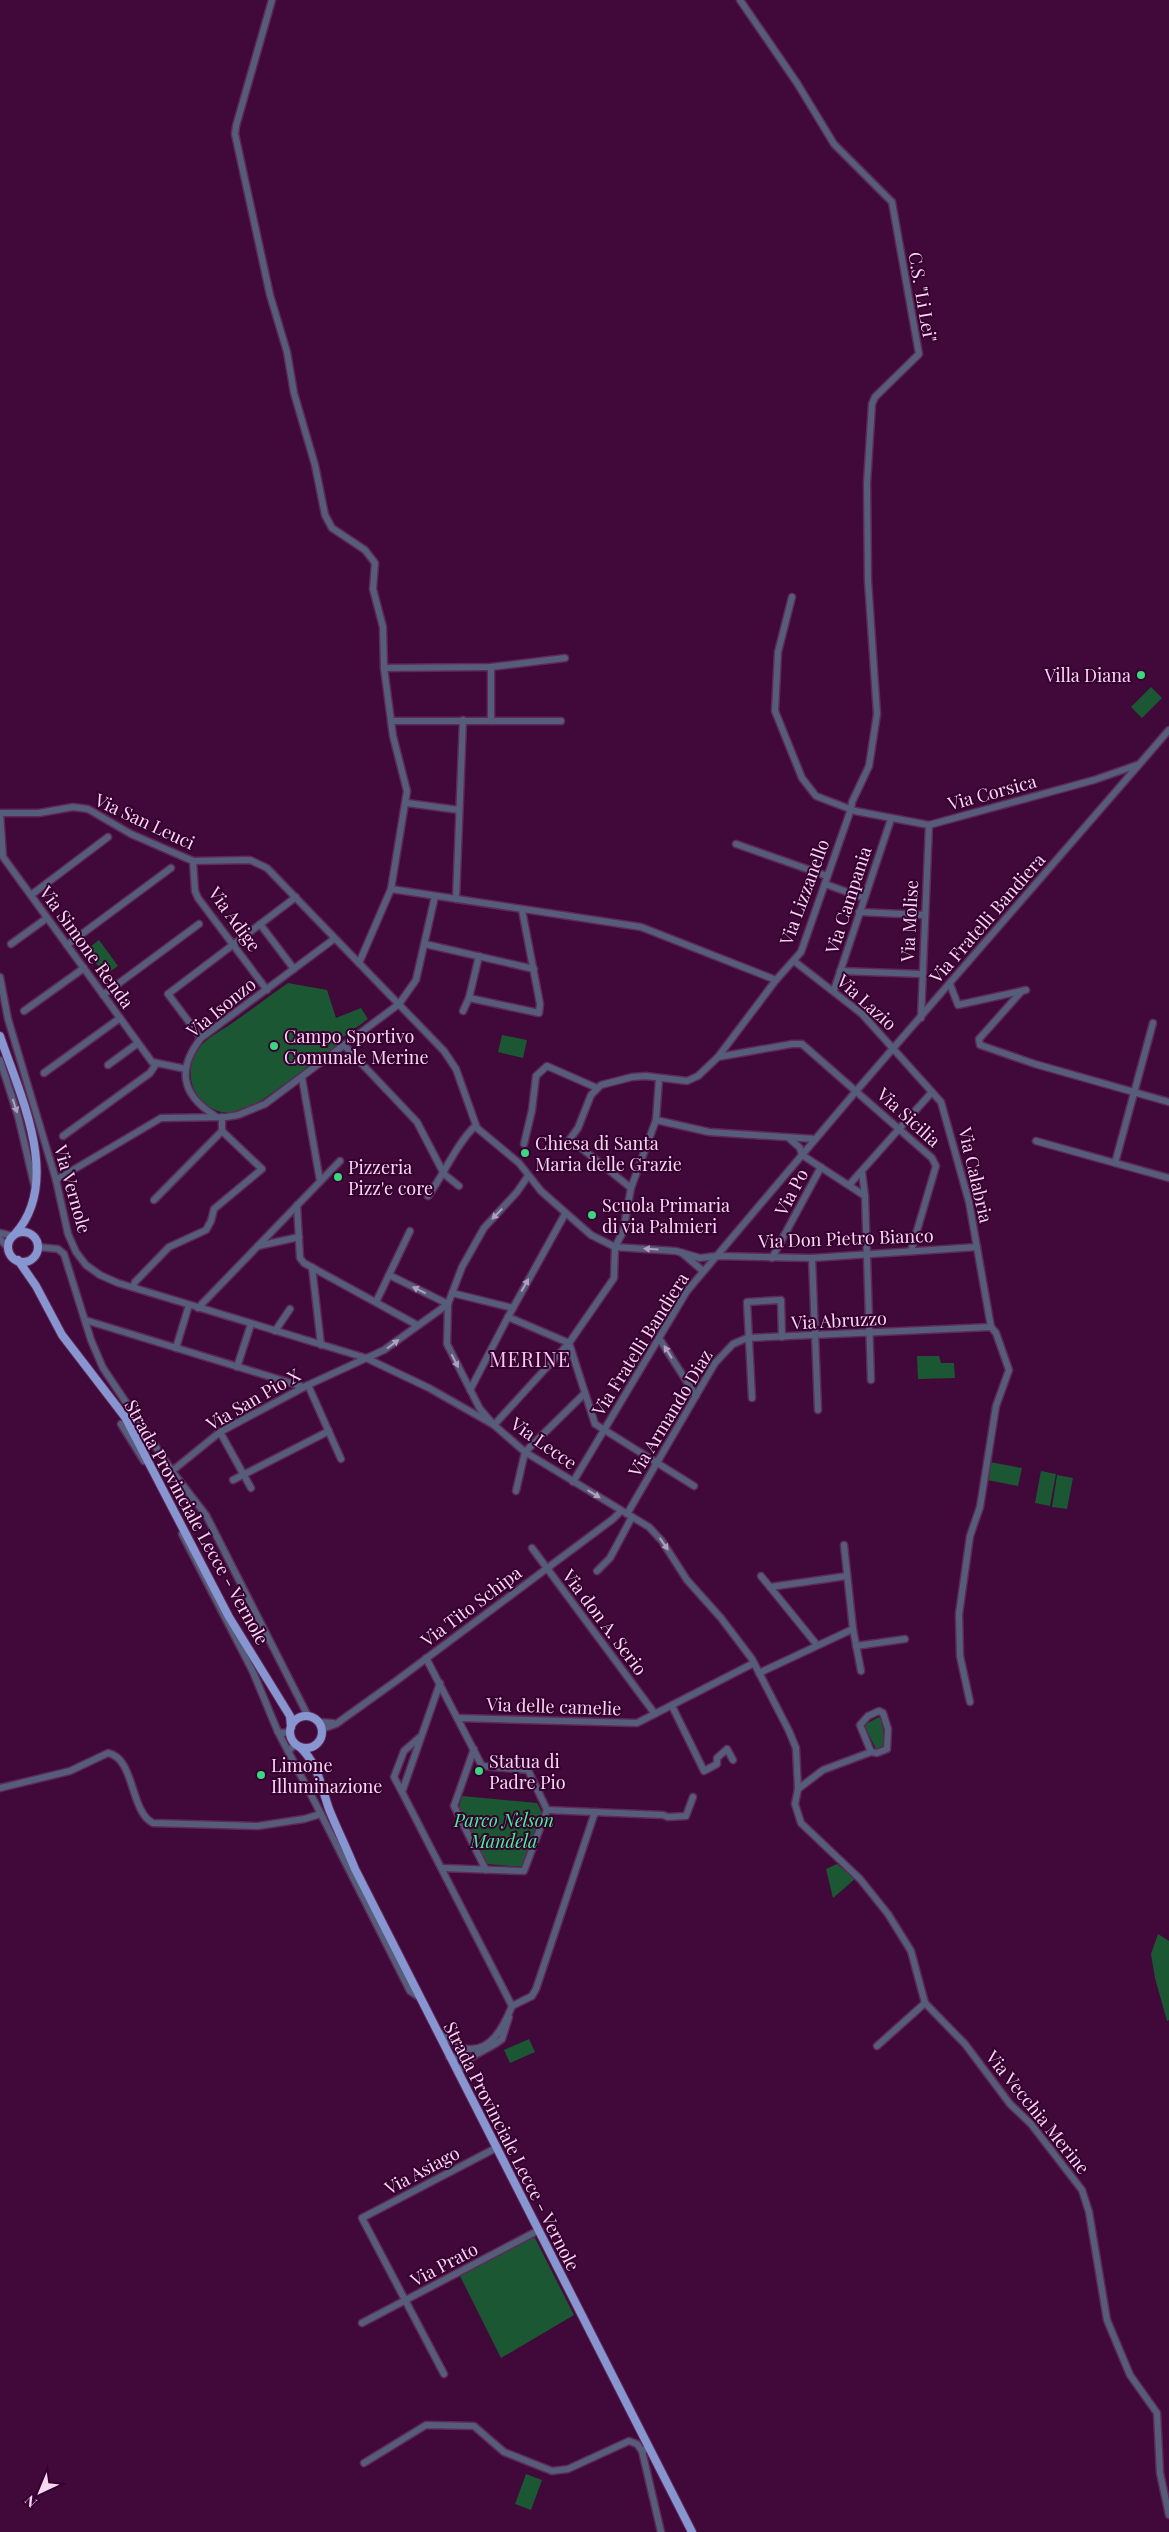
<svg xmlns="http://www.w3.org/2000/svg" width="1169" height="2532" font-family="'Playfair Display',serif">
<rect width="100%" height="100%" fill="#41083a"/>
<g fill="#1b5733">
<path d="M1151 687 1162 698 1142 718 1131 707Z"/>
<path d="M99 940 118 966 105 975 86 950Z"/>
<path d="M288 983 327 990 336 1018 361 1008 368 1019 342 1038 343 1042 254 1106C237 1113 223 1117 207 1105 188 1092 185 1064 200 1047 207 1038 218 1032 228 1026 248 1012 268 997 288 983Z"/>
<path d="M502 1035 527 1040 523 1058 498 1052Z"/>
<path d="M917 1356H939L941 1363H954L955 1378 918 1379Z"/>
<path d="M990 1462 1022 1468 1018 1486 987 1480Z"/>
<path d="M1041 1471 1056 1474 1050 1506 1035 1503Z"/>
<path d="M1057 1475 1073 1478 1067 1509 1052 1507Z"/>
<path d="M879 1717 882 1722 885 1744 884 1747 876 1749 865 1727 866 1724Z"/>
<path d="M462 1796 537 1803 542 1812 523 1867 487 1864 459 1807Z"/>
<path d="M837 1864 855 1879 833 1898 826 1869Z"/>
<path d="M1158 1934 1169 1941V2020L1167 2021 1155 1978 1151 1954Z"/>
<path d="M529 2039 535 2052 510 2063 504 2050Z"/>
<path d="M534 2236 574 2315 501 2358 460 2276Z"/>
<path d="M526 2474 542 2480 531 2510 515 2504Z"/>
</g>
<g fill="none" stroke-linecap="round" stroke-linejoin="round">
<g stroke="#5e2957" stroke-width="9">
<g id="minor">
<path d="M272 0 236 126 235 134 270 295 287 352 294 393 315 465 325 515 332 528 365 550 375 563 373 589 383 627 384 668"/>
<path d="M792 597 778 652 775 711 802 778 816 796 855 811 929 825 1094 780 1137 765"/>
<path d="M391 721H561"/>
<path d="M491 721V667"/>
<path d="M407 803 459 810"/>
<path d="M0 813H39L73 807 88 809 131 834 193 861 250 860 267 868 444 1051 456 1069 477 1128 519 1163 541 1191 591 1235 615 1247 676 1251 700 1258 716 1256 812 1258 977 1247"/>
<path d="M0 813 3 857 152 1062 186 1069"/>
<path d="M736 844 827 876"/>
<path d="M193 861 195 891 198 898 267 990"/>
<path d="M825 884 864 898"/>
<path d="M391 889 407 791 393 736 384 668 491 667 565 658"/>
<path d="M31 895 108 837"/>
<path d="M456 899 463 720"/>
<path d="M859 912 924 915"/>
<path d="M260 924 294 969"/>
<path d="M11 944 47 918"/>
<path d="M425 944 534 969"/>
<path d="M67 945 171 868"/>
<path d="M794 961 862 1014 941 1102 969 1202 991 1327 996 1333 1009 1370 996 1406 980 1507 970 1536 959 1614 960 1656 970 1702"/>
<path d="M359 963 391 889 641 927 776 980"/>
<path d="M840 971 922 974"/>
<path d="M0 977 8 1019 56 1180 68 1234 76 1252 86 1265 100 1275 118 1283 366 1358 429 1388 494 1425 569 1343 614 1278 615 1247 623 1232 631 1188 656 1120 659 1079"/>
<path d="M950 984 958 1005 1026 990"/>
<path d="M834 990 891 819"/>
<path d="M1021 992 979 1039 980 1045 1035 1064 1169 1102"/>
<path d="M103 995 199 924"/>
<path d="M469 998 479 956"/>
<path d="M24 1011 84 968"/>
<path d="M463 1011 469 998 539 1013 540 1004 522 910"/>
<path d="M921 1018 929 825"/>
<path d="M201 1038 168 994 296 897"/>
<path d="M345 1046 417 1122 444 1174 459 1186"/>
<path d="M718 1057 792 1044H802L932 1158 936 1166 911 1251"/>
<path d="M0 1060 18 1116 34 1184"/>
<path d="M108 1065 138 1043"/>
<path d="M44 1073 120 1018"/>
<path d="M302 1078 320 1181"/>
<path d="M214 1115C181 1094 177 1069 201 1038L334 939"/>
<path d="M656 1120 709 1132 815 1139"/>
<path d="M63 1136 150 1073 156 1064"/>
<path d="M790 1139 800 1148 802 1155 865 1196"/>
<path d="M1036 1141 1169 1178"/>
<path d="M524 1144 532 1110 536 1076 547 1066 597 1088"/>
<path d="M1115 1163 1153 1023"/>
<path d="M862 1172 865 1196 871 1380"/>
<path d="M528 1176 517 1192 484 1228 462 1267 448 1304 447 1344 480 1409 494 1425 525 1452 649 1527 662 1541 687 1580 721 1618 752 1659 789 1731 796 1748 798 1789 795 1804 801 1823 860 1879 888 1914 911 1951 925 2003 965 2044 1010 2104 1031 2124 1082 2190 1089 2212 1107 2320 1130 2375 1157 2413 1160 2473 1169 2515"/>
<path d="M56 1180 161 1118 226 1117 238 1115 265 1104 399 1004 416 980 435 896"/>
<path d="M849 1185 932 1092"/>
<path d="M631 1188 570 1139 578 1128 591 1095 601 1085 632 1077 646 1076 687 1081 698 1076 718 1057 776 980 801 952 851 809 852 802 869 766 877 714 868 581 867 483 872 404 875 397 919 354 892 202 834 144 797 83 740 0"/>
<path d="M428 1196C445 1173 455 1146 475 1126"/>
<path d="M154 1200 222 1131V1117"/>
<path d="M297 1205 300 1258 304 1263 417 1325"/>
<path d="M0 1233 13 1236"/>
<path d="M0 1239 9 1249"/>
<path d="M258 1246 299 1237"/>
<path d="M38 1247 58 1249 64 1254 91 1340 103 1368 172 1471 220 1432 308 1385 384 1350 448 1304 389 1275"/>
<path d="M682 1253 703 1271"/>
<path d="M772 1258 821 1167"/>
<path d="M812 1258 818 1410"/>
<path d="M312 1267 321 1345"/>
<path d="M133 1287 135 1282 169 1247 206 1230 211 1221 214 1209 262 1169 222 1131"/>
<path d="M452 1293 513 1308"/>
<path d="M376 1302 410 1231"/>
<path d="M198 1308 340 1161"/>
<path d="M508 1317 569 1343 595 1424 694 1486"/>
<path d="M85 1320 304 1387"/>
<path d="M275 1331 290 1309"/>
<path d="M659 1338 696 1396"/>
<path d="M176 1348 189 1305"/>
<path d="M237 1367 251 1324"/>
<path d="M308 1385 341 1459"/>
<path d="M470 1390 508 1317 565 1214"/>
<path d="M752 1398 747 1302 781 1300 782 1337"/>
<path d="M121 1424 144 1461"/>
<path d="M220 1432 251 1488"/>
<path d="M172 1471 206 1515 308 1716"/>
<path d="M233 1480 329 1431"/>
<path d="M573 1482 687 1291 857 1090 1169 730"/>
<path d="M516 1491 525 1452 585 1393"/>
<path d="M627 1514 715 1363 733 1344 747 1338 991 1327"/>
<path d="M182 1534 253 1672 278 1732 321 1814"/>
<path d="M844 1545 853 1629 861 1671"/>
<path d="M532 1548 655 1714"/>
<path d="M597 1571 610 1558 632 1517"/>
<path d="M761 1576 817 1645"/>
<path d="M770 1587 847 1576"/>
<path d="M856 1646 905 1639"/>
<path d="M426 1658 482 1766 528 1770 547 1810 524 1871 442 1868"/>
<path d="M759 1673 853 1629"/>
<path d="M440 1683 402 1792 512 2006"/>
<path d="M672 1706 704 1771 717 1764V1758L727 1749 733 1760"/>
<path d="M459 1718 637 1723 754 1663"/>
<path d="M319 1722 333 1723"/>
<path d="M322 1729 336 1724 396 1681 613 1519 621 1511"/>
<path d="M278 1732 284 1733 290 1731"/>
<path d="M474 1749 454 1806 486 1870"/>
<path d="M288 1751 296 1744"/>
<path d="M0 1788 70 1771 108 1753C135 1758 130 1812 153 1823L258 1826 304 1819 321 1814 410 1991 419 1997"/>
<path d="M798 1789 823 1770 871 1752 860 1725 868 1716 879 1711 883 1713 888 1729 887 1749 877 1753 871 1752"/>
<path d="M402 1792 394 1777 404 1751 420 1737"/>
<path d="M547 1810 663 1815 668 1817 686 1816 693 1797"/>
<path d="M512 2006 532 1996 536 1989 595 1812"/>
<path d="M436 2030C445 2035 453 2045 463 2048 490 2055 504 2026 512 2006"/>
<path d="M877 2046 925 2003"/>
<path d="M449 2057 468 2058"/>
<path d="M458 2073C466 2054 487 2052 502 2039L509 2017"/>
<path d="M362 2323 539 2230"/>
<path d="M444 2374 362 2218 496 2148"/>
<path d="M644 2450 642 2451 661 2532"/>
<path d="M364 2463 426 2425 474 2426 504 2452 552 2471 568 2469 629 2441 637 2444 642 2451"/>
</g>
</g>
<g stroke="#5e2957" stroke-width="10">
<g id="major">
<path d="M0 1036C19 1093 63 1181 15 1234"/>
<circle cx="23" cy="1247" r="15"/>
<path d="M18 1260 36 1286 62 1335 125 1417 229 1617 290 1716 291 1727"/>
<circle cx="306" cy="1732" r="16"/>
<path d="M300 1747C318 1764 321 1786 329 1809 337 1829 347 1849 355 1869L692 2532"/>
</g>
</g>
<use href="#minor" stroke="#565d7a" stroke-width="6"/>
<use href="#major" stroke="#8795d0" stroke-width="8"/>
</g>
<defs><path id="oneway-solid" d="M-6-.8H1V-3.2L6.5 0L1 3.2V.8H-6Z" transform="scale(1.25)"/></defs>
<g fill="#b0a0bc">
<use href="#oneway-solid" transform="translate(15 1106) rotate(72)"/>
<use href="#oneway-solid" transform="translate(497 1214) rotate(134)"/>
<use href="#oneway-solid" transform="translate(651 1249) rotate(-176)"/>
<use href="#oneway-solid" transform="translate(525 1285) rotate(-61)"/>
<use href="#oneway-solid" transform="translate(419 1290) rotate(-154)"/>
<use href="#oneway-solid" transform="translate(393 1344) rotate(-37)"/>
<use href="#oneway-solid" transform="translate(668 1352) rotate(-122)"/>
<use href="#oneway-solid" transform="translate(455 1361) rotate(63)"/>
<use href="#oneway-solid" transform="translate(594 1494) rotate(31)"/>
<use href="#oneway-solid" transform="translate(664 1544) rotate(55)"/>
</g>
<g fill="#3ad77f" stroke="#35002f" stroke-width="2">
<circle cx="1141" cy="675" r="5"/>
<circle cx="274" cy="1046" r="5"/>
<circle cx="525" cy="1153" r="5"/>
<circle cx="338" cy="1177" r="5"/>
<circle cx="592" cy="1215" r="5"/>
<circle cx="479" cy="1771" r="5"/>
<circle cx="261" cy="1775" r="5"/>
</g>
<g text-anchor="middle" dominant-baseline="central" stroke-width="4" stroke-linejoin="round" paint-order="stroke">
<g font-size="18" fill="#f9d6f2" stroke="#35002f">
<text transform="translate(923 297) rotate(80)">C.S. "Li Lei"</text>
<text transform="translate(992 792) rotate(-15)">Via Corsica</text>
<text transform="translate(145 821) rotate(25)">Via San Leuci</text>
<text transform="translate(804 892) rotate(-70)">Via Lizzanello</text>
<text transform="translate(848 900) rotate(-72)">Via Campania</text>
<text transform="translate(987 918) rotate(-49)">Via Fratelli Bandiera</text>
<text transform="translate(235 919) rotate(54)">Via Adige</text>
<text transform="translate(909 921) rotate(-87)">Via Molise</text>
<text transform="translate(87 947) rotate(54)">Via Simone Renda</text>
<text transform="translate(867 1002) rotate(42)">Via Lazio</text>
<text transform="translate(221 1007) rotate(-39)">Via Isonzo</text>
<text transform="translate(909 1117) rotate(42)">Via Sicilia</text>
<text transform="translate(976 1175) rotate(77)">Via Calabria</text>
<text transform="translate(73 1189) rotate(74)">Via Vernole</text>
<text transform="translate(791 1192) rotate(-62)">Via Po</text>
<text transform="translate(846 1238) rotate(-2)">Via Don Pietro Bianco</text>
<text transform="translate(839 1320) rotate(-3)">Via Abruzzo</text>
<text transform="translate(640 1344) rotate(-58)">Via Fratelli Bandiera</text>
<text transform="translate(253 1399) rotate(-30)">Via San Pio X</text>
<text transform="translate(670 1413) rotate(-59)">Via Armando Diaz</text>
<text transform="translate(544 1443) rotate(35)">Via Lecce</text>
<text transform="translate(197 1522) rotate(61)">Strada Provinciale Lecce - Vernole</text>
<text transform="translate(471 1606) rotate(-37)">Via Tito Schipa</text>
<text transform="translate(605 1622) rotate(53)">Via don A. Serio</text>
<text transform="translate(554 1706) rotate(2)">Via delle camelie</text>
<text transform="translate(1038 2112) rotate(51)">Via Vecchia Merine</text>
<text transform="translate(512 2146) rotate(63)">Strada Provinciale Lecce - Vernole</text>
<text transform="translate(422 2170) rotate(-28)">Via Asiago</text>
<text transform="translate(444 2264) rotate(-28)">Via Prato</text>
</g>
<g font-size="18" fill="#f9d6f2" stroke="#35002f" text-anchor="start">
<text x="1131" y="675" text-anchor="end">Villa Diana</text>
<text x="284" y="1036">Campo Sportivo<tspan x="284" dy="21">Comunale Merine</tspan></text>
<text x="535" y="1143">Chiesa di Santa<tspan x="535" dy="21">Maria delle Grazie</tspan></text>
<text x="348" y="1167">Pizzeria<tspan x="348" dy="21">Pizz'e core</tspan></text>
<text x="602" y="1205">Scuola Primaria<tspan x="602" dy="21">di via Palmieri</tspan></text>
<text x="489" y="1761">Statua di<tspan x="489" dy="21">Padre Pio</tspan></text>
<text x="271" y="1765">Limone<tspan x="271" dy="21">Illuminazione</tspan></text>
</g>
<g font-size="18" font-style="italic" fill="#42f490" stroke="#35002f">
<text x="504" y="1820">Parco Nelson<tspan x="504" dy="21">Mandela</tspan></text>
</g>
<g font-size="20" letter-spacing="1" fill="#fdc7f2" stroke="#35002f">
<text x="530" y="1358">MERINE</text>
</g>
</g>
<g transform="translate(40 2492) rotate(224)" stroke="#35002f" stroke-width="4" paint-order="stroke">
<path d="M0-4L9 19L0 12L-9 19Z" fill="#f9d6f2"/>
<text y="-8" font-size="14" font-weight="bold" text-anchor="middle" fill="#f9d6f2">N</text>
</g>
</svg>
